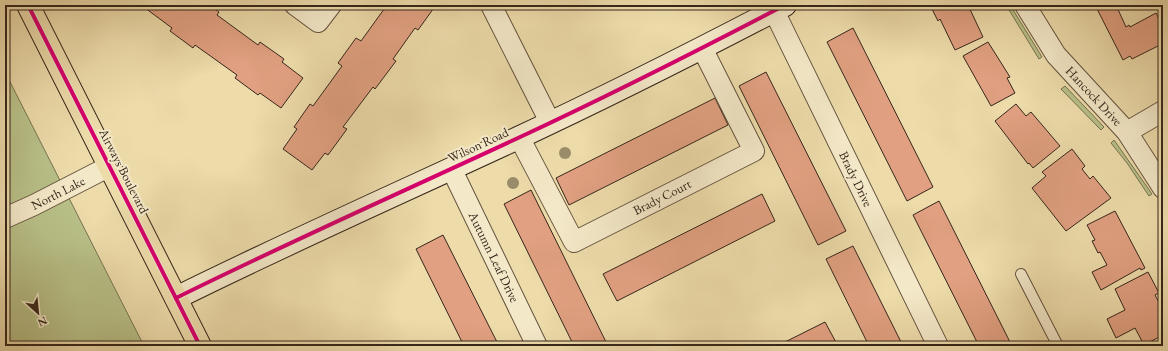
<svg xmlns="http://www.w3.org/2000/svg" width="1168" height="351" font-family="'EB Garamond',serif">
<rect width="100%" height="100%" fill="#eddbaa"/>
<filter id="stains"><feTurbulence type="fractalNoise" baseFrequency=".005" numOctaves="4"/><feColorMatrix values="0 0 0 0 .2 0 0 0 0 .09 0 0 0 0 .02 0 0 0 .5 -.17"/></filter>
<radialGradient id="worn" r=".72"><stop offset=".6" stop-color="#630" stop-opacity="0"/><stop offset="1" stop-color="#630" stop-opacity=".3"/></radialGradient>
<g fill="#b8c088" stroke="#777351">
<path d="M1006 5H1010L1042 57 1039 59Z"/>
<path d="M5 72 144 346H5Z"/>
<path d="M1065 86 1104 127 1101 130 1061 89Z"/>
<path d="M1114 140 1152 194 1149 196 1127 163 1111 143Z"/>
</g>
<g fill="#e0a081" stroke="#36261a">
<path d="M141 5H210L219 12 217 15 258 45 260 42 284 59 282 62 303 78 281 108 260 93 258 95 235 78 237 75 195 45 193 48 170 31 172 28Z"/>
<path d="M387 5H436L418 30 415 28 393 59 396 61 375 89 373 87 343 127 347 129 328 155 325 153 312 170 283 149 297 129 294 127 310 104 313 106 342 66 338 63 356 38 361 41Z"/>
<path d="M930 5H968L983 37 955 50 940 19 938 21Z"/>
<path d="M1095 5H1116L1126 27 1129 25 1130 27 1156 13 1163 27V40L1159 42 1160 45 1132 59 1130 56 1123 60Z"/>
<path d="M853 28 933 187 907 201 827 42Z"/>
<path d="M988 42 1010 77 1007 78 1015 93 991 106 963 56Z"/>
<path d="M766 72 846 231 818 245 739 86Z"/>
<path d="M715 98 728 125 569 205 556 178Z"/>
<path d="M1016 104 1026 116 1031 112 1060 146 1033 168 1029 163 1028 164 995 121Z"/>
<path d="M1072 149 1085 166 1082 169 1090 179 1093 176 1111 198 1066 231 1032 188 1046 176 1042 172Z"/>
<path d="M531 190 608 346H574L504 204Z"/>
<path d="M762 194 775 221 617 301 603 274Z"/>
<path d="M939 201 1012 346H979L913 215Z"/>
<path d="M1115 211 1145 268 1141 270 1140 268 1101 290 1092 272 1107 265 1100 252 1098 253 1092 241 1095 240 1087 225Z"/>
<path d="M443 235 499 346H464L416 249Z"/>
<path d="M853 246 903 346H869L826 259Z"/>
<path d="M1148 272 1159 293 1155 295 1161 306 1163 305V335L1144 345 1135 328 1116 338 1107 319 1125 310 1115 289Z"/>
<path d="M825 322 838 346H777Z"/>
</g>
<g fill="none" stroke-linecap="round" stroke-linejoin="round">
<g stroke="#64533e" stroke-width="12">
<path id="lane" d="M1021 274 1058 346"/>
</g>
<g stroke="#64533e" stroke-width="22">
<g id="street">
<path d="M295 5 318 22 331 5"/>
<path d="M491 5 550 122"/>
<path d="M1025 5 1056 55 1127 132 1163 188"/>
<path d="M774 11 938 346"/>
<path d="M1127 132 1163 111"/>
<path d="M519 137 574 242 754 151 702 48"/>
<path d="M451 168 537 346"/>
<path d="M5 218 34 205 110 166"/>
</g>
</g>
<g stroke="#36261a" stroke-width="24">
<path id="secondary" d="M176 298C289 242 404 191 518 138 608 96 697 51 785 5"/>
</g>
<g stroke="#36261a" stroke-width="24">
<path id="primary" d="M28 5 200 346"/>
</g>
<use href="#lane" stroke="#f3e8c8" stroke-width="10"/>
<use href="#street" stroke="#f3e8c8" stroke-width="20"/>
<use href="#secondary" stroke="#f3e8c8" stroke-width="22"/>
<use href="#primary" stroke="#eddbaa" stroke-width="22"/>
<g stroke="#f3e8c8" stroke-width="6">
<g id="cycleway">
<path d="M28 5 200 346"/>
<path d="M176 298C289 242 404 191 518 138 608 96 697 51 785 5"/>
</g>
</g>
<use href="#cycleway" stroke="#d6006c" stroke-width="4"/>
</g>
<g fill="#9a8c6a">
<circle cx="565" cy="153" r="6"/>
<circle cx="513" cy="183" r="6"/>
</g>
<g text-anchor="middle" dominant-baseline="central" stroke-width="4" stroke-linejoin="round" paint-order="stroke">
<g font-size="13" fill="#36261a" stroke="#f3e8c8">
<text transform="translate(1094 96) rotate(47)">Hancock Drive</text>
<text transform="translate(478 145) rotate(-25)">Wilson Road</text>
<text transform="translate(124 171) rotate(63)">Airways Boulevard</text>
<text transform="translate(856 179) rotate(64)">Brady Drive</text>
<text transform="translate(58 193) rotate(-27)">North Lake</text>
<text transform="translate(662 197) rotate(-27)">Brady Court</text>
<text transform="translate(494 257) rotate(64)">Autumn Leaf Drive</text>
</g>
</g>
<rect width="1168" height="351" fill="none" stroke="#eddbaa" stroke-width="20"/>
<rect x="6" y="6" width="1156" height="339" fill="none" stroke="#36261a" stroke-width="2"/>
<rect x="10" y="10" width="1148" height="331" fill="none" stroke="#36261a"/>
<g transform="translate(38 313) rotate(153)" stroke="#f3e8c8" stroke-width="3" paint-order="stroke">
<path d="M0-3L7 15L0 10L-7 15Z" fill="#36261a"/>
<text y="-6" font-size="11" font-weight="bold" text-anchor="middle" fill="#36261a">N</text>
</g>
<rect width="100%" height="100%" filter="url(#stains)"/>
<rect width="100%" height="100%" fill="url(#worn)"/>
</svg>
